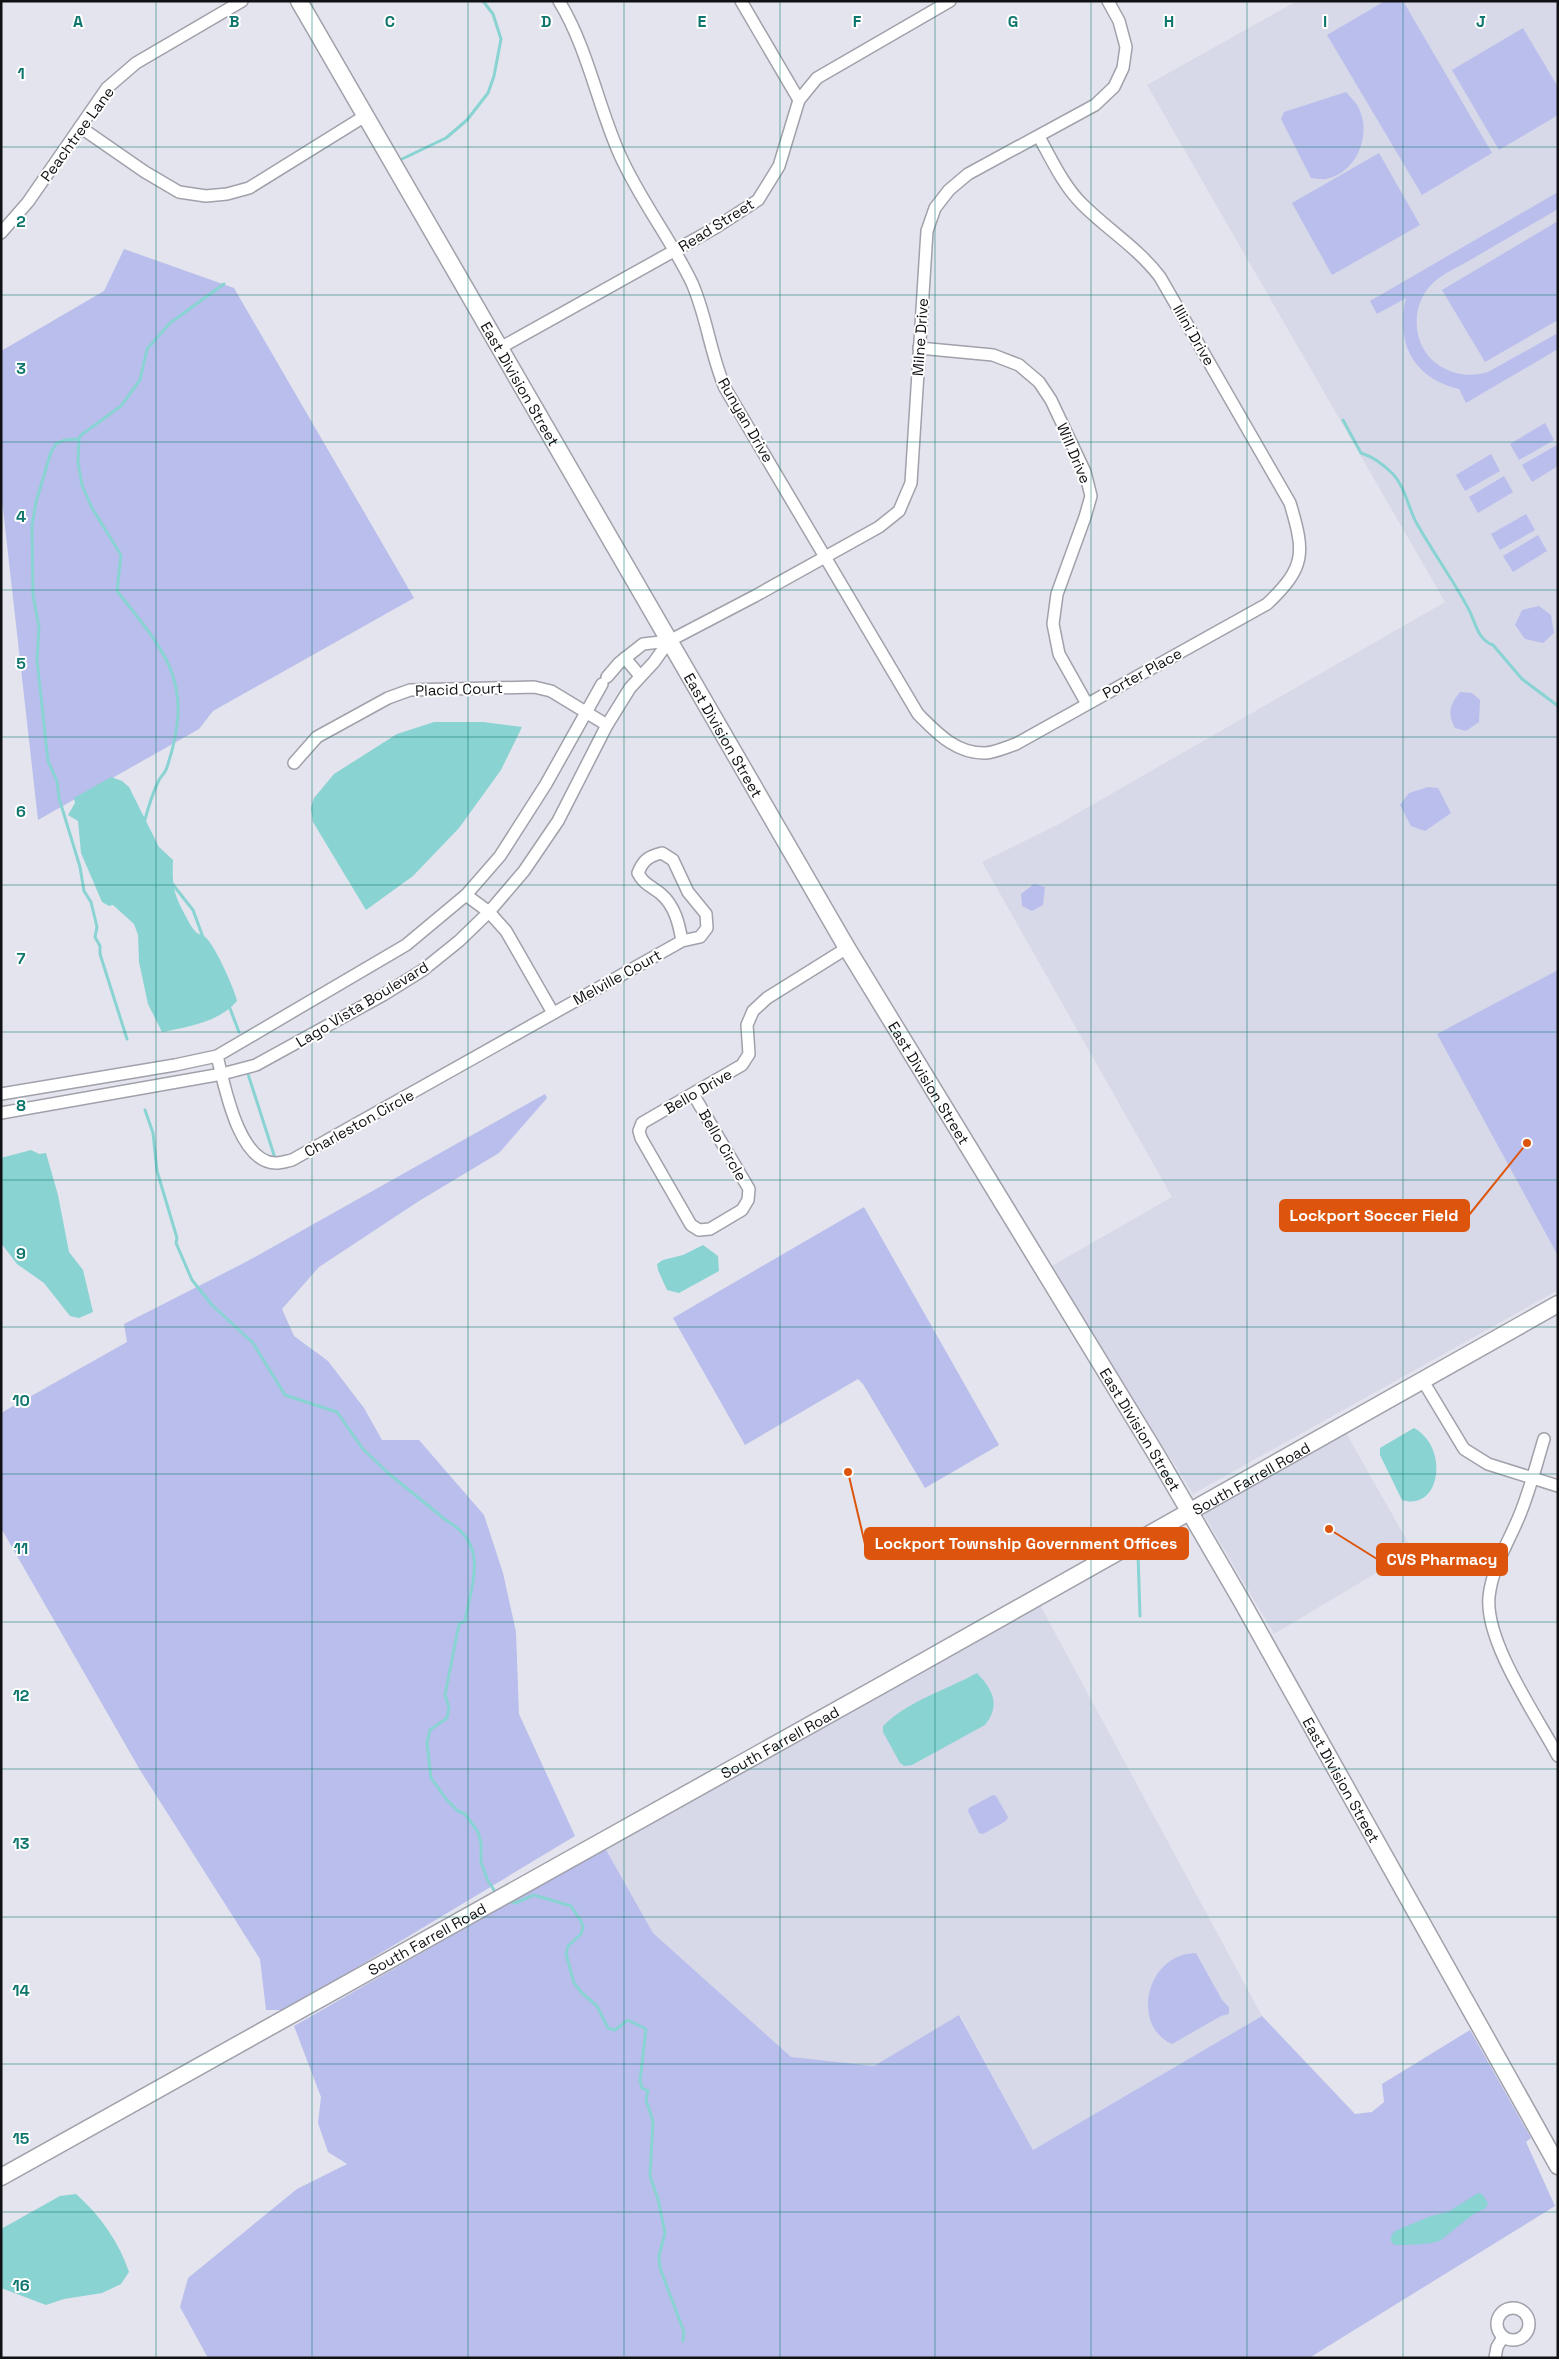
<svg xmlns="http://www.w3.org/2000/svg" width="1559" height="2359" font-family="'Space Grotesk',sans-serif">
<rect width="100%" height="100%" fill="#e3e4ed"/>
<g fill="#d7d9e9">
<path d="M1297 1H1558V1290L1193 1494 1050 1267 1172 1197 982 862 1057 825 1445 602 1147 85Z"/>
<path d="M1346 1433 1413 1551 1274 1634 1202 1512Z"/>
<path d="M1040 1605 1262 2016 1033 2150 960 2015 874 2066 791 2058 653 1933 605 1848Z"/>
</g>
<g fill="#b9beec">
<path d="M1385 1H1403L1492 153 1422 195 1327 35Z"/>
<path d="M1523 28 1558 87V115L1499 150 1452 70Z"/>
<path d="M1346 92C1351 98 1358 104 1360 111 1371 137 1356 173 1326 179 1322 180 1315 178 1311 178L1281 119 1284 112Z"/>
<path d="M1379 153 1420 225 1332 275 1292 203Z"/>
<path d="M1558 192V209C1529 226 1500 242 1472 259 1458 267 1441 274 1430 286 1412 306 1412 339 1431 359 1447 374 1467 378 1488 372L1558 333V349L1466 403 1459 389C1413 378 1395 342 1406 298L1377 314 1370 301Z"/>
<path d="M1558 221V320L1485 362 1442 290Z"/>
<path d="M124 249 234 288 414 598 213 711 199 729 38 820 1 491V351L104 291Z"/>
<path d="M1545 423 1554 440 1519 460 1510 444Z"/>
<path d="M1557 445 1558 466 1532 482 1522 465Z"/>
<path d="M1491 454 1500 471 1465 491 1456 475Z"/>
<path d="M1504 476 1513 492 1478 513 1469 497Z"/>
<path d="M1526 514 1535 530 1500 550 1491 534Z"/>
<path d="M1538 535 1547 551 1513 572 1503 556Z"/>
<path d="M1539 606 1551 615 1554 633 1543 643 1525 639 1515 625 1522 610Z"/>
<path d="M1460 692 1472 693 1480 700 1479 722 1466 731 1455 728C1447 713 1450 705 1460 692Z"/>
<path d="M1428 787 1438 788 1451 813 1425 831 1411 826 1400 805 1409 793Z"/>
<path d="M1034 884 1045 887 1043 905 1032 911 1022 906 1021 894Z"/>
<path d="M1558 970V1253L1557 1254 1437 1034Z"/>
<path d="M545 1094 547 1098 499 1153 419 1201 319 1267 282 1309 294 1336 328 1361 364 1408 382 1440H419L484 1515 503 1573 516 1632 519 1714 575 1836 286 2010H266L260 1959 140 1770 1 1528V1413L127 1342 124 1324 244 1263Z"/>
<path d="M864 1207 999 1445 925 1488 863 1384 858 1379 745 1445 673 1318Z"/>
<path d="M993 1795 996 1796 1008 1817 1006 1821 983 1834 979 1833 968 1811 969 1808Z"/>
<path d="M605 1848 653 1933 791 2057 874 2066 959 2015 1033 2150 1262 2016 1355 2114 1372 2112 1384 2102 1382 2084 1470 2030 1531 2138 1526 2142 1555 2206 1309 2358H208L180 2307 188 2278 297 2189 347 2164 328 2152 318 2123 321 2097 294 2026Z"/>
<path d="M1196 1953 1222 2000 1229 2007V2014L1221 2016 1172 2044C1131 2026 1145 1954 1196 1953Z"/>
</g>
<g fill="#89d3d3">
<path d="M434 722H483L522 727 501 770 459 828 413 876 366 910 313 822 311 808 314 798 334 774 397 734Z"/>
<path d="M111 777 122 781 129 787 159 847 173 860C172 884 173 893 185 915 188 920 191 927 195 931 198 935 202 934 205 937 214 943 235 990 237 1001 219 1022 188 1027 162 1032L148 1004 139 962 138 935 134 924 113 905 109 906 102 902 81 853 78 821 68 815 75 803 74 798Z"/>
<path d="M31 1150 39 1154 46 1153 58 1195 69 1252 83 1270 93 1312 79 1318 70 1316 44 1283 17 1264 1 1243V1158Z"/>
<path d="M703 1245 718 1256 719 1271 679 1293 667 1290 658 1270 657 1264 663 1260 683 1255Z"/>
<path d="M1414 1428C1450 1448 1440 1512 1402 1500L1380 1455V1448Z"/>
<path d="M977 1673C993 1690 1001 1705 985 1725L912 1765 904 1766 900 1763 883 1732V1726C908 1701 946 1690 977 1673Z"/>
<path d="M1478 2193 1482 2194 1488 2203 1486 2208 1472 2215 1441 2240C1431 2245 1406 2245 1395 2245L1391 2242V2236L1395 2231 1431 2216 1448 2212Z"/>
<path d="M76 2194C100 2215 119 2242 129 2272L121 2284 102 2293 64 2299 46 2305 1 2288V2229L60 2196Z"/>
</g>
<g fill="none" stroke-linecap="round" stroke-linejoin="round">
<g stroke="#89d3d3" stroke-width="3">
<path d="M402 159 446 138 467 120 488 93 494 76 501 39 493 14 483 1"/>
<path d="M1343 420 1361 453C1374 457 1383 464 1393 474 1405 487 1408 507 1416 522 1432 551 1452 578 1468 608 1475 620 1477 640 1493 645L1522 679 1558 706"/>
<path d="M79 439 64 440 56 444 51 452 36 502 32 526 33 595 39 627 37 660 48 761 57 781 59 798 80 867 84 891 91 902 97 927 95 937 100 946V954L127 1039"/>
<path d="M144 823C148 808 152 794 159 780 162 775 166 772 167 767 195 683 167 654 117 591L121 555 92 508 82 485 78 463 79 439 81 435 121 406 140 380 147 349 170 323 224 284"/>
<path d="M170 881 193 910 204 940"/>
<path d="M229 1006 239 1032"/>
<path d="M248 1074 275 1158"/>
<path d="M145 1110 153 1133 157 1171 177 1238 176 1243 192 1280 212 1305 253 1343 285 1395 337 1412 363 1449 388 1473 447 1521C489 1545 472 1582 465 1621L459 1624 445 1695 449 1707 447 1718 430 1730 427 1743 431 1778 446 1799 458 1811 465 1814 478 1832 481 1843V1862L488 1881 496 1893"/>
<path d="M1138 1554 1140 1616"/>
<path d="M510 1901 515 1903 534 1895 571 1906 581 1921 583 1927 581 1934 568 1946 566 1954 574 1983 582 1993 597 2006 608 2028 615 2030 628 2020 646 2029 640 2081 642 2088 648 2091 646 2100 653 2121 650 2176 658 2199 665 2233 659 2256 660 2268 684 2332 683 2341"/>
</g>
<g stroke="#a0a1aa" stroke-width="14">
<g id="street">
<path d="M559 1C588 49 597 103 619 153 639 199 671 239 692 283 707 317 710 353 725 388L918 714C937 733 956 754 986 753 996 752 1007 747 1016 744L1267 604C1306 567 1305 553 1290 503L1160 277C1138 248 1108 230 1082 204 1063 185 1052 160 1039 137"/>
<path d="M741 1 799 100"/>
<path d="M80 127 145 172 179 192 206 196 227 194 249 188 365 116"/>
<path d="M1 233 28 202 107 88 136 63 242 1"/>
<path d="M500 348 715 228 758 200 779 166 799 100 817 78 950 1"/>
<path d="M919 348 993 355 1019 365 1039 382 1051 400 1085 472 1091 496 1085 517 1057 594 1053 624 1059 654 1087 704"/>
<path d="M625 658 640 676"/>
<path d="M607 677 619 663 643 644 669 641 755 596 879 527 899 511 911 483 927 231 935 208 949 190 968 174 1095 105 1114 87 1123 68 1126 47 1119 21 1108 1"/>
<path d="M294 763 317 737 388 698 410 690 534 687 551 691 607 725"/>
<path d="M466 895 489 912 506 931 553 1013"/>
<path d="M217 1056C224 1083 238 1163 276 1163 281 1163 287 1161 292 1160L682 941 700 937 707 928 706 914 688 892 673 860 662 853C649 856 643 860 638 873 644 885 652 886 661 894 675 906 679 924 682 941"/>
<path d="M1 1094 175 1065 217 1056 406 945 466 895 500 856 546 784 602 684"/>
<path d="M693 1094 749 1189 748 1200 742 1210 710 1229 699 1230 691 1225 641 1138 639 1131 642 1123 742 1065 749 1054 747 1025 753 1011 767 998 847 948"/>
<path d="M1 1113 222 1074 256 1065 383 995 423 970 459 941 489 912 524 871 558 821 607 725 630 688 654 662 669 641"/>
<path d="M1423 1381 1464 1449 1488 1464 1558 1486"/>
<path d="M1544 1439C1536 1465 1529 1494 1518 1519 1507 1545 1492 1568 1489 1597 1485 1642 1536 1715 1558 1756"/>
<circle cx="1513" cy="2324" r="16"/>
<path d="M1495 2358 1497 2347 1503 2337"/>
</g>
</g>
<g stroke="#a0a1aa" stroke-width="19">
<g id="secondary">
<path id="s1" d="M299 1 847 948 1156 1454 1241 1600 1558 2166"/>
<path id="s2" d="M1 2177C520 1885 1041 1599 1558 1304"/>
</g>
</g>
<use href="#street" stroke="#fff" stroke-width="11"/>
<use href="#secondary" stroke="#fff" stroke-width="16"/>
</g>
<path fill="none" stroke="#0f766e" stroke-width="1" stroke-opacity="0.55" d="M156 1V2358M312 1V2358M468 1V2358M624 1V2358M780 1V2358M935 1V2358M1091 1V2358M1247 1V2358M1403 1V2358M1 147H1558M1 295H1558M1 442H1558M1 590H1558M1 737H1558M1 885H1558M1 1032H1558M1 1180H1558M1 1327H1558M1 1474H1558M1 1622H1558M1 1769H1558M1 1917H1558M1 2064H1558M1 2212H1558"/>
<g text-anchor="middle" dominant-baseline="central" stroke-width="4" stroke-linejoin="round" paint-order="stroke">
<g font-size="15" fill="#101114" stroke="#fff">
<text transform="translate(77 134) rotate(-54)">Peachtree Lane</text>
<text transform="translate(716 225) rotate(-32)">Read Street</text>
<text transform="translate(1194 335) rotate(60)">Illini Drive</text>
<text transform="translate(920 337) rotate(-86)">Milne Drive</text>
<text stroke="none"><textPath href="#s1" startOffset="442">East Division Street</textPath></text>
<text transform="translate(746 420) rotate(60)">Runyan Drive</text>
<text transform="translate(1074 453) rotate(67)">Will Drive</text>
<text transform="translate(1142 673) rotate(-29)">Porter Place</text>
<text transform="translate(459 689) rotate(-2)">Placid Court</text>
<text stroke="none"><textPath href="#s1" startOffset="848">East Division Street</textPath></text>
<text transform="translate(617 977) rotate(-29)">Melville Court</text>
<text transform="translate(362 1004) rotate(-31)">Lago Vista Boulevard</text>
<text stroke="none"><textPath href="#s1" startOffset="1252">East Division Street</textPath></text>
<text transform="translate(698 1091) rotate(-30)">Bello Drive</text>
<text transform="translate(359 1123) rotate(-29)">Charleston Circle</text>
<text transform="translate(723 1145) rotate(60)">Bello Circle</text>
<text stroke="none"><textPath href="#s1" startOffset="1658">East Division Street</textPath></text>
<text stroke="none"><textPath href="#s2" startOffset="1432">South Farrell Road</textPath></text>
<text stroke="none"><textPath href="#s2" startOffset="892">South Farrell Road</textPath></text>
<text stroke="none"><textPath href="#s1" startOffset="2062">East Division Street</textPath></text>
<text stroke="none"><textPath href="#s2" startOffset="488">South Farrell Road</textPath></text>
</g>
</g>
<g font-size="16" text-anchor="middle" font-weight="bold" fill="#0f766e" stroke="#fff" stroke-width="4" stroke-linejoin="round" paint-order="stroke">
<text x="78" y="27">A</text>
<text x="234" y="27">B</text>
<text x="390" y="27">C</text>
<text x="546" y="27">D</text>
<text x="702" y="27">E</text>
<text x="857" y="27">F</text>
<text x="1013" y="27">G</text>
<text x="1169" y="27">H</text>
<text x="1325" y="27">I</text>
<text x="1481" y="27">J</text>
<text x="21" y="79">1</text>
<text x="21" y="227">2</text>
<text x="21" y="374">3</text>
<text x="21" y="522">4</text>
<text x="21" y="669">5</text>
<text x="21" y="817">6</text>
<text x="21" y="964">7</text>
<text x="21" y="1111">8</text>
<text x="21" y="1259">9</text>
<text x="21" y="1406">10</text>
<text x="21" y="1554">11</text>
<text x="21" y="1701">12</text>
<text x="21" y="1849">13</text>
<text x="21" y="1996">14</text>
<text x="21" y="2144">15</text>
<text x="21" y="2291">16</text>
</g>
<path fill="none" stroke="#dd550c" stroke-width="2" d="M1527 1143L1469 1215M848 1472L865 1544M1329 1529L1377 1559"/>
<g fill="#dd550c" stroke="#fff" stroke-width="2">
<circle cx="1527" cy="1143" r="5"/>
<circle cx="848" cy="1472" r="5"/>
<circle cx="1329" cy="1529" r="5"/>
</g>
<g fill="#dd550c" stroke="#dd550c" stroke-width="2">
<rect x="1280" y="1200" width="189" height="31" rx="5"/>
<rect x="865" y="1528" width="323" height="31" rx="5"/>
<rect x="1377" y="1544" width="130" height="31" rx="5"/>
</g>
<g font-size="16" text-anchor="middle" font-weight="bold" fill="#fff">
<text x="1374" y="1221">Lockport Soccer Field</text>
<text x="1026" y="1549">Lockport Township Government Offices</text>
<text x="1442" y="1565">CVS Pharmacy</text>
</g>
<rect width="1559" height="2359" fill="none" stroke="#101114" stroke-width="5"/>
</svg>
